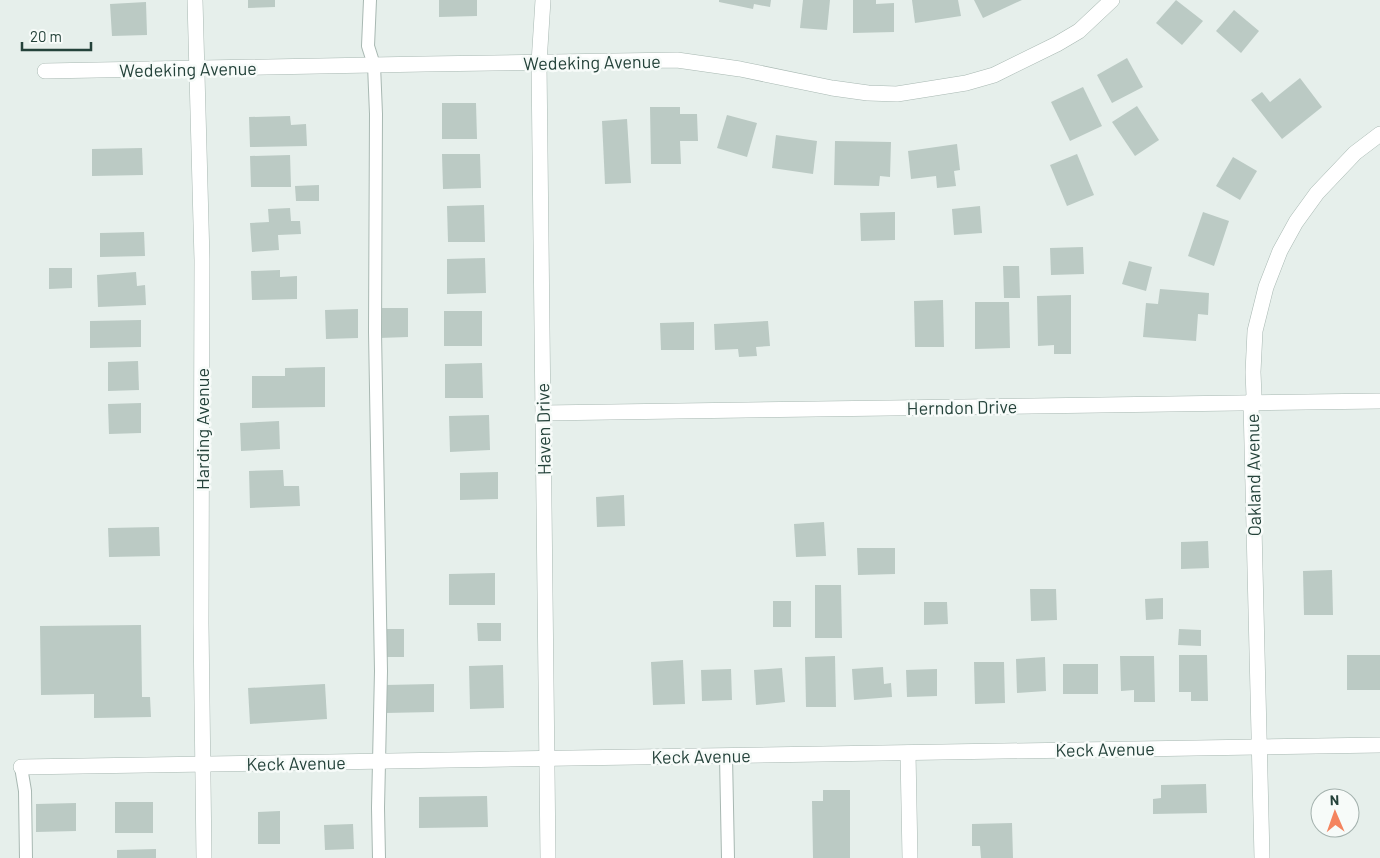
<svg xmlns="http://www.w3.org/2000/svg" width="1380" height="858" font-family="Barlow,sans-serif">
<rect width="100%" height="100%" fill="#e6efeb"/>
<g fill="#bbcac4">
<path d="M248 0H275V7L248 8Z"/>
<path d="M439 0H477V16L439 17Z"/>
<path d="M719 0H771L770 7 754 4 753 9 719 2Z"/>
<path d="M803 0H830L827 30 800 28Z"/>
<path d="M853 0H876V4L894 3V32L853 33Z"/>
<path d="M912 0H958L961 16 915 23Z"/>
<path d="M974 0H1022L983 18Z"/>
<path d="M1176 0 1203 21 1182 45 1156 23Z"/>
<path d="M146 2 147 35 112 36 110 4Z"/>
<path d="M1234 10 1259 31 1241 53 1216 31Z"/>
<path d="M1127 58 1143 87 1112 103 1097 75Z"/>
<path d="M1300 78 1322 107 1282 139 1251 100 1262 92 1270 102Z"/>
<path d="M1083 87 1102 126 1070 141 1051 102Z"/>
<path d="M442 103H476L477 139H442Z"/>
<path d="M1137 106 1159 140 1135 156 1112 122Z"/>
<path d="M650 107H680V114H697L698 141H680L681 164H651Z"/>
<path d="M727 115 757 123 747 157 717 148Z"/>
<path d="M290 116 291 125 306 124 307 146 250 147 249 117Z"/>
<path d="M627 119 631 183 605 184 602 121Z"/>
<path d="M776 135 817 141 813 174 772 168Z"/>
<path d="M835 141 891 142 890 177 880 176 879 186 834 185Z"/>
<path d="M957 144 960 170 954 171 956 186 937 188 936 176 911 179 908 151Z"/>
<path d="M142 148 143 175 92 176V149Z"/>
<path d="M442 154H480L481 188 443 189Z"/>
<path d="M1077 154 1094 195 1067 206 1050 165Z"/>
<path d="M290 155 291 187H251L250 156Z"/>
<path d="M1233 157 1257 171 1240 200 1216 186Z"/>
<path d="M319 185V201H296L295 186Z"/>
<path d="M484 205 485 242H448L447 206Z"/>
<path d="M980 206 982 233 954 235 952 209Z"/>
<path d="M290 208 291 221H300L301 234 278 235 279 250 252 252 250 223 269 222 268 209Z"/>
<path d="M895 212V240L861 241 860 213Z"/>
<path d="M1203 212 1229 221 1214 266 1188 256Z"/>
<path d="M144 232 145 256 100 257V233Z"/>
<path d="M1083 247 1084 274 1051 275 1050 248Z"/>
<path d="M485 258 486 293 447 294V259Z"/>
<path d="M1129 261 1152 267 1146 291 1122 284Z"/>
<path d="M1003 266H1019L1020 298H1004Z"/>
<path d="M49 268H72V288L49 289Z"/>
<path d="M280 270V277L297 276V299L252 300 251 271Z"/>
<path d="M136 272 137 286 145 285 146 305 98 307 97 275Z"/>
<path d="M1160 289 1209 293 1208 315 1198 314 1196 341 1143 337 1146 303 1158 304Z"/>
<path d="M1071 295V354H1054V345L1038 346 1037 296Z"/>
<path d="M943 300 944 347H915L914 301Z"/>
<path d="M975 302H1009L1010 348 975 349Z"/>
<path d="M379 308H408V337L379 338Z"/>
<path d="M358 309V338L326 339 325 310Z"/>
<rect x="444" y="311" width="38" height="35"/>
<path d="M141 320V347L90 348V321Z"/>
<path d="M768 321 770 346 756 347 757 356 739 357 738 349 715 350 714 324Z"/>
<path d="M694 322V350H661L660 323Z"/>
<path d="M138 361 139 390 108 391V362Z"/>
<path d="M482 363 483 398H445V364Z"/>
<path d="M325 367V407L252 408V376H285V368Z"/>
<path d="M141 403V433L109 434 108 404Z"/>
<path d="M489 415 490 450 450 452 449 416Z"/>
<path d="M279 421 280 449 241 451 240 423Z"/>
<path d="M283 470 284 486H299L300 506 250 508 249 471Z"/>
<path d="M498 472V499L460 500V473Z"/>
<path d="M624 495 625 526 597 527 596 497Z"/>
<path d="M824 522 826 556 796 557 794 524Z"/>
<path d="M159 527 160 556 109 557 108 528Z"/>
<path d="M1208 541 1209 568 1181 569V542Z"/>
<path d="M857 548H895V574L858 575Z"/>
<path d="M1332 570 1333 615H1304L1303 571Z"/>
<path d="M495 573V605H449V574Z"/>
<path d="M815 585H841L842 638H815Z"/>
<path d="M1030 589H1056L1057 620 1031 621Z"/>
<path d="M1163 598V619L1146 620 1145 599Z"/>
<rect x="773" y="601" width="18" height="26"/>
<path d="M924 602H947L948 624 924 625Z"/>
<path d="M477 623H501V641H478Z"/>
<path d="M141 625 142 697H150L151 717 94 718V694L41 695 40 626Z"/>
<path d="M383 629H404V657H384Z"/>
<path d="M1179 629 1201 630V646L1178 645Z"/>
<path d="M1179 655H1207L1208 701H1191V692H1179Z"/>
<rect x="1347" y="655" width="33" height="35"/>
<path d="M835 656 836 707H806L805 657Z"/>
<path d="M1120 656H1154L1155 702H1134V690L1121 691Z"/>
<path d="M1045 657 1046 691 1017 693 1016 659Z"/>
<path d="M683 660 685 704 653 705 651 662Z"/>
<path d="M974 662H1004L1005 703 975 704Z"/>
<rect x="1063" y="664" width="35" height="30"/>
<path d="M503 665 504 708 470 709 469 666Z"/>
<path d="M883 667 884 684 891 683 892 697 854 700 852 669Z"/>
<path d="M782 668 785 702 756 705 754 670Z"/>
<path d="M731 669 732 700 702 701 701 670Z"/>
<path d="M937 669V696L907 697 906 670Z"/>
<path d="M325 684 327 719 250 724 248 688Z"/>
<path d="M434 684V712L385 713V685Z"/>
<path d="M1206 784 1207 813 1153 814V799L1161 798V785Z"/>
<path d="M823 790H850V858H813L812 801H823Z"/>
<path d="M487 796 488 827 419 828V797Z"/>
<rect x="115" y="802" width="38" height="31"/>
<path d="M76 803V831L36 832V804Z"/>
<path d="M280 811V844H258V812Z"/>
<path d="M1012 823 1013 858H981L980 846H972V824Z"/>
<path d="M353 824 354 849 325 850 324 825Z"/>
<path d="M156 849V858H117V850Z"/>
</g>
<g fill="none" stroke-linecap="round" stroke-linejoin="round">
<g stroke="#a8b8b2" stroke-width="14">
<g id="lane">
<path d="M370 0 368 46 374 65 376 114 375 332 381 671 378 808 379 858"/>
<path d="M726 756 728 858"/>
<path d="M21 767 25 791 26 858"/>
</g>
</g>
<g stroke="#a8b8b2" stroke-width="16">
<g id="street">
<path d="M195 0 202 260 201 624 204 858"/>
<path d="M543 0 539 63 548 858"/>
<path d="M45 71 425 64 677 60 740 69 832 88 868 93 897 94 966 83 994 75 1057 44 1079 31 1112 0"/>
<path d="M543 413 1380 401"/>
<path d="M908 753 910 858"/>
<path d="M21 767 1380 745"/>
<path d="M1262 858 1251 403 1254 396 1253 372 1255 331 1266 287 1280 251 1296 222 1317 193 1355 153 1380 134"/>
</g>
</g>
<use href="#lane" stroke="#fff" stroke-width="12"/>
<use href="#street" stroke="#fff" stroke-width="15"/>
</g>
<g text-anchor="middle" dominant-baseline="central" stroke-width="5" stroke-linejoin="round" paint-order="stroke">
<g font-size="18" fill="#24423a" stroke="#f7fbf9">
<text transform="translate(592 62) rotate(-1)">Wedeking Avenue</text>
<text transform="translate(188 69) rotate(-1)">Wedeking Avenue</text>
<text transform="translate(962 407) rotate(-1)">Herndon Drive</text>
<text transform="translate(202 429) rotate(-90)">Harding Avenue</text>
<text transform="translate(543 429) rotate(-91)">Haven Drive</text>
<text transform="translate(1253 475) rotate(-91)">Oakland Avenue</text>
<text transform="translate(1105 749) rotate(-1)">Keck Avenue</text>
<text transform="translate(701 756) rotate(-1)">Keck Avenue</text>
<text transform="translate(296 763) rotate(-1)">Keck Avenue</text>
</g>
</g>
<g transform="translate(1335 813) rotate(358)"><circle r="24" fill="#f7fbf9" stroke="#a3b1ad"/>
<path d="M0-4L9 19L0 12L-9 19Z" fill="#f4845f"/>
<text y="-8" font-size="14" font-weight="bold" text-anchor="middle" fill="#24423a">N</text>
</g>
<path d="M22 42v8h69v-8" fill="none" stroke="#24423a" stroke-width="2.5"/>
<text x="30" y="42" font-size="15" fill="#24423a" stroke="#f7fbf9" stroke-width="4" paint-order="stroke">20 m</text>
</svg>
